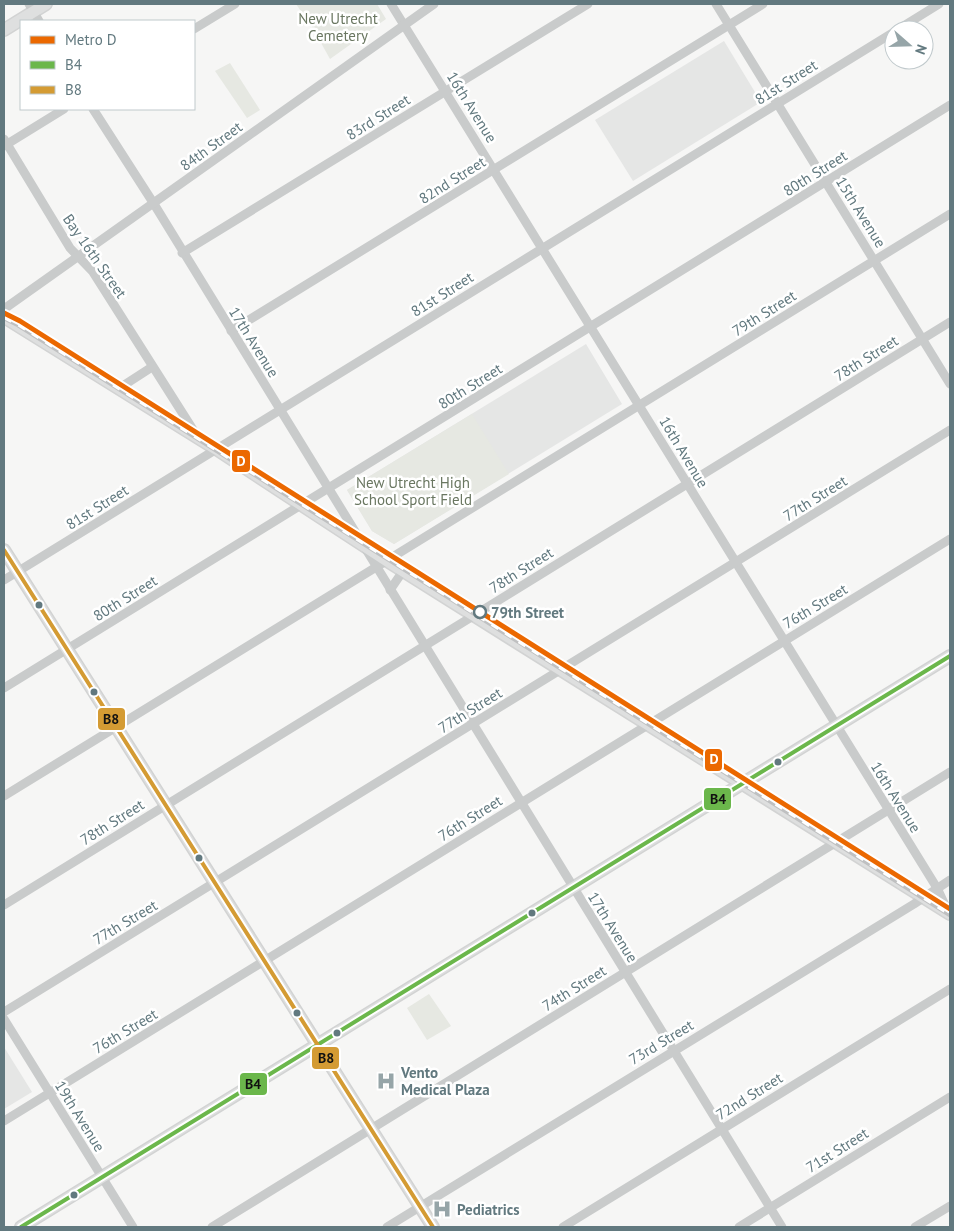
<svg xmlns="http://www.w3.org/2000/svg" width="954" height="1231" font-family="'PT Sans',sans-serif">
<rect width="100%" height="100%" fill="#f6f6f5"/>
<g fill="#e5e6e5">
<path d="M724 41 761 102 633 181 595 120Z"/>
<path d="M586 344 622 404 394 544 372 531 347 490Z"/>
<path d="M4 1047 32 1092 4 1109Z"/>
</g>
<g fill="#e6e8e2">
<path d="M296 4H377L386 19 330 59 310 23H309Z"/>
<path d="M230 63 260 110 247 118 215 71Z"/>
<path d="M472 414 509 474 394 544 372 531 347 490Z"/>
<path d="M429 994 451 1026 427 1040 407 1008Z"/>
</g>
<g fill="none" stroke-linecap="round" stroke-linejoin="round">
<g stroke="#d2d3d3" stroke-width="14">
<g id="secondary">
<path d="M4 30 46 4"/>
<path d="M4 317 216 449 387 561 950 914"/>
<path d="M4 550 433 1227"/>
<path d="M21 1227 950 656"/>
</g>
</g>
<g stroke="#c9cbcb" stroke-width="9">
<path d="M29 4 39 21"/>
<path d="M391 4 937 888 949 914"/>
<path d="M716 4 950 384"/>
<path d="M194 29 235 4"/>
<path d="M897 30 939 4"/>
<path d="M93 109 154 204 782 1227"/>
<path d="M4 139 70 248 93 272 197 436"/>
<path d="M4 146 64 109"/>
<path d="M182 253 588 4"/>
<path d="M4 309 434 4"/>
<path d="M231 331 763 4"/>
<path d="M118 389 152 367"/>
<path d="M4 580 894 32"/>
<path d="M390 590 403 571"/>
<path d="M4 688 950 105"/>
<path d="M4 796 950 214"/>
<path d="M4 905 950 322"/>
<path d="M4 1012 950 430"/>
<path d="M4 1019 133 1227"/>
<path d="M4 1121 950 539"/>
<path d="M212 1227 950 772"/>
<path d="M387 1227 914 904 950 880"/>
<path d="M563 1227 950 989"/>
<path d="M739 1227 950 1097"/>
<path d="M915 1227 950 1206"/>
</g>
<use href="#secondary" stroke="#dedfdf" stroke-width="11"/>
<g stroke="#bfc0c1" stroke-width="4.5">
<path id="rail" d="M4 318 18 325 950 915"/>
</g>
<use href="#rail" stroke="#fff" stroke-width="2.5" stroke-dasharray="8" stroke-linecap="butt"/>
<g stroke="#fff" stroke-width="8">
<path id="bus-1" d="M21 1227 950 656"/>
</g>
<g stroke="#fff" stroke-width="8">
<path id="bus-2" d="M4 550 433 1227"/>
</g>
<use href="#bus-1" stroke="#6bb74b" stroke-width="4"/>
<use href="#bus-2" stroke="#d49b33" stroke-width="4"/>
<g stroke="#fff" stroke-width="9">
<path id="metro-1" d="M4 313 20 321 950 909"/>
</g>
<use href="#metro-1" stroke="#eb6800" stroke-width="5"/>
</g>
<defs>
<g id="hospital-bare" transform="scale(1.5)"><path d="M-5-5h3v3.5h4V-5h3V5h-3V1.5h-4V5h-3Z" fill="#96a5a8" stroke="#fff" stroke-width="2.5" paint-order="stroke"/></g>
</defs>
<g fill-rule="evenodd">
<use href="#hospital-bare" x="386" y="1081"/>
<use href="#hospital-bare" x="442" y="1209"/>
</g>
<g fill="#62797f" stroke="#fff" stroke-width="2">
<circle cx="39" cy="605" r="4.5"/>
<circle cx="94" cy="692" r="4.5"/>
<circle cx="778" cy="762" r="4.5"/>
<circle cx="199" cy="858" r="4.5"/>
<circle cx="532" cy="913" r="4.5"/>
<circle cx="297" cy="1013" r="4.5"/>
<circle cx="337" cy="1033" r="4.5"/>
<circle cx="74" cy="1195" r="4.5"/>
</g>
<circle fill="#fff" stroke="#62797f" stroke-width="2.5" cx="480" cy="612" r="6"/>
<g text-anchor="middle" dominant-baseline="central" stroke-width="5" stroke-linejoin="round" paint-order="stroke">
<g font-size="15" fill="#6a7761" stroke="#fff">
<text x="338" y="18">New Utrecht<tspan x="338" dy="17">Cemetery</tspan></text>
<text x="413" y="482">New Utrecht High<tspan x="413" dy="17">School Sport Field</tspan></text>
</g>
<g font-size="15" fill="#62797f" stroke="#fff">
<text transform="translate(786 82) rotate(-32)">81st Street</text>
<text transform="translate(472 107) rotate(58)">16th Avenue</text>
<text transform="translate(378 117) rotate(-32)">83rd Street</text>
<text transform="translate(211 146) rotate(-36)">84th Street</text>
<text transform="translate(815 173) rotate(-32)">80th Street</text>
<text transform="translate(452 180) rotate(-32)">82nd Street</text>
<text transform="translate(861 212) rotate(58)">15th Avenue</text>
<text transform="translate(95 256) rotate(55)">Bay 16th Street</text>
<text transform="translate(442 294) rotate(-32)">81st Street</text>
<text transform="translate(764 313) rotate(-32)">79th Street</text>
<text transform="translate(254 342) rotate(58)">17th Avenue</text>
<text transform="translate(866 358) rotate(-32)">78th Street</text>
<text transform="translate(470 386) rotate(-32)">80th Street</text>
<text transform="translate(684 452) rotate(59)">16th Avenue</text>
<text transform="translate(815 498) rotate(-32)">77th Street</text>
<text transform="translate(97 507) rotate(-32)">81st Street</text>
<text transform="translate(521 570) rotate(-32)">78th Street</text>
<text transform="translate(125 598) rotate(-32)">80th Street</text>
<text transform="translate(815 606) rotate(-31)">76th Street</text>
<text transform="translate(470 710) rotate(-32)">77th Street</text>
<text transform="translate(896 797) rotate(58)">16th Avenue</text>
<text transform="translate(470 818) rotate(-32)">76th Street</text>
<text transform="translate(112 822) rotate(-32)">78th Street</text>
<text transform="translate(125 922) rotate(-31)">77th Street</text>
<text transform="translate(613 927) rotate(58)">17th Avenue</text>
<text transform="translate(574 988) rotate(-32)">74th Street</text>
<text transform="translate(125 1031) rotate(-31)">76th Street</text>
<text transform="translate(661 1042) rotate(-31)">73rd Street</text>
<text transform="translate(749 1096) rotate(-32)">72nd Street</text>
<text transform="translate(80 1116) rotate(58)">19th Avenue</text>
<text transform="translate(837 1150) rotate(-32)">71st Street</text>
</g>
<g font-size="15" font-weight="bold" fill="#62797f" stroke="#fff" text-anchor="start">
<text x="491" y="612">79th Street</text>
</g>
<g font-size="15" font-weight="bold" fill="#62797f" stroke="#fff" text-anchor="start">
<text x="401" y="1072">Vento<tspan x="401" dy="17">Medical Plaza</tspan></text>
<text x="457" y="1209">Pediatrics</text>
</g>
</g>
<g stroke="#fff" stroke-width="2">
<rect x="231" y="449" width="20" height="24" rx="5" fill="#eb6800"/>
<rect x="97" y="707" width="29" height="24" rx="5" fill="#d49b33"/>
<rect x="704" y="748" width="19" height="24" rx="5" fill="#eb6800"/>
<rect x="703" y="787" width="29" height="24" rx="5" fill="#6bb74b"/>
<rect x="311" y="1046" width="29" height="24" rx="5" fill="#d49b33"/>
<rect x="239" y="1072" width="29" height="24" rx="5" fill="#6bb74b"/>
</g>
<g font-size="14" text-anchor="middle" font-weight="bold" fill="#fff">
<text x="241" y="466">D</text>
<text x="714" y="764">D</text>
</g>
<g font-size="14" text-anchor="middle" font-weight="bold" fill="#111">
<text x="111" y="724">B8</text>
<text x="718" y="804">B4</text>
<text x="326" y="1063">B8</text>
<text x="253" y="1089">B4</text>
</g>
<rect width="954" height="1231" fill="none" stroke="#62797f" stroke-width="10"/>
<rect x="20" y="20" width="175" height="90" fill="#ffffff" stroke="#c0c9cc"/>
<rect x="30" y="36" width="25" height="8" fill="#eb6800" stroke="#c0c9cc"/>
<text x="65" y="45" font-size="15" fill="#62797f">Metro D</text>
<rect x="30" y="61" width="25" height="8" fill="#6bb74b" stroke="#c0c9cc"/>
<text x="65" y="70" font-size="15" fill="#62797f">B4</text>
<rect x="30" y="86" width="25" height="8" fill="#d49b33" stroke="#c0c9cc"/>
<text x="65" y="95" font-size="15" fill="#62797f">B8</text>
<g transform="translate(909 45) rotate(110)"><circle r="24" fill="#ffffff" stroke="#c0c9cc"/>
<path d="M0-4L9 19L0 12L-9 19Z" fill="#96a5a8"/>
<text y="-8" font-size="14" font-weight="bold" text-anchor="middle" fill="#62797f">N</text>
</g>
</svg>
